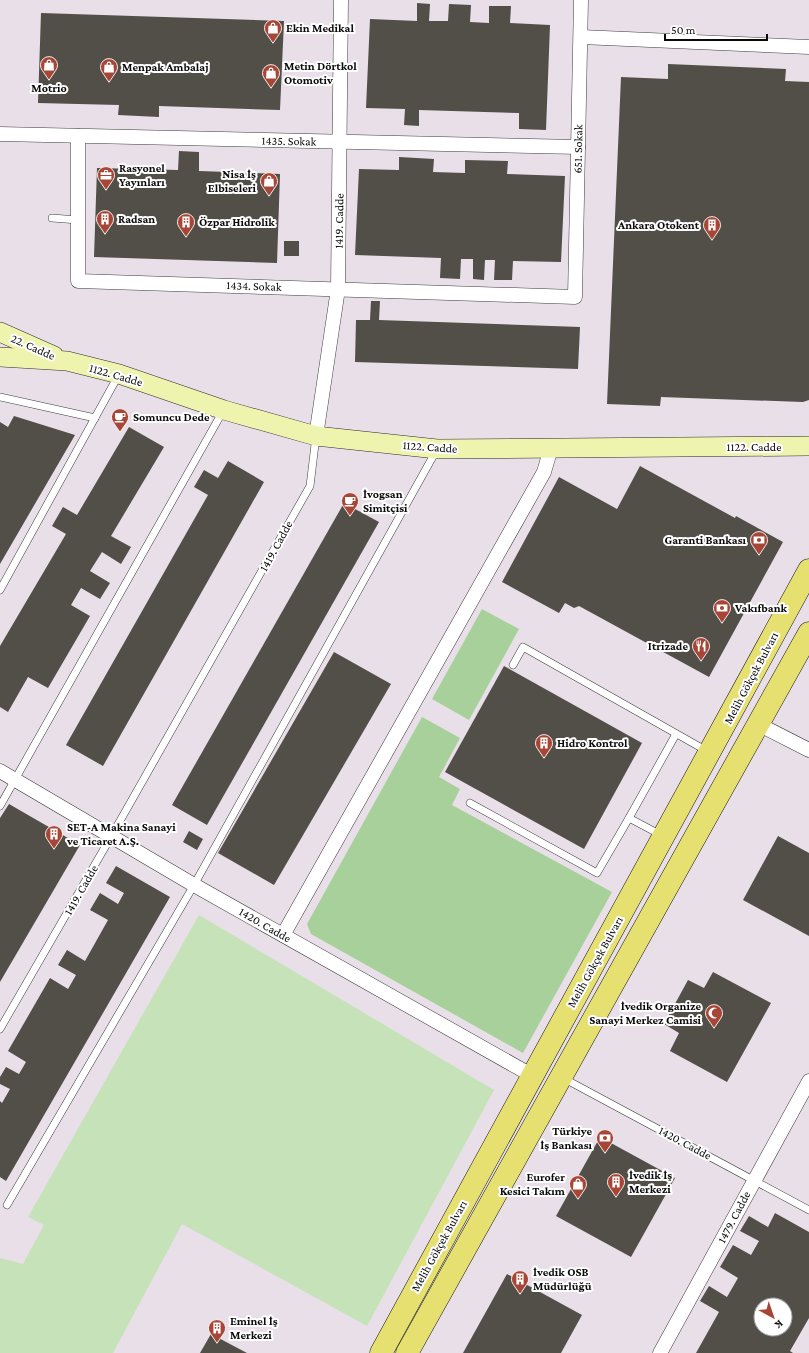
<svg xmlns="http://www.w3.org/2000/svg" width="809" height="1353" font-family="'Crimson Pro',serif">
<rect width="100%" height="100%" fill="#fcfceb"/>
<path fill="#e8dfe8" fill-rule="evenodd" d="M0 0H809V1353H0ZM761 1305H785V1329H761Z"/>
<path fill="#c6e2b9" d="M199 915 494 1090 367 1326 182 1224 113 1353H0V1258L23 1264 44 1225 28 1217Z"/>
<g fill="#a8d09b">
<path d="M482 609 519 629 469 720 432 699Z"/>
<path d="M422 717 460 738 439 777 460 789 452 805 612 892 523 1053 311 934 307 924Z"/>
</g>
<g fill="#524e48" fill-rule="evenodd">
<path d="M417 3 430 4 429 21H448L449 4 471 5 470 22 489 23V6H511L510 23 550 25 546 130 519 129V113L419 110V126L404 125 405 109 366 108 370 19 417 21Z"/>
<path d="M41 13 284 21 280 110 159 106V117L118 115 119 105 38 103Z"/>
<path d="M668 64 786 69 785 81 809 82V400L803 402 661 397 660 406 607 404 621 77 668 79Z"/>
<path d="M179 151 199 152V171L280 174 277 263 94 257 97 168 178 170Z"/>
<path d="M399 157 434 159 433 172 465 173V160L508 161 507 174 565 176 561 262 513 261 512 280H494L495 260H485L484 280 473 279V259H461L460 279 440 278 441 258 355 255 359 169 399 170Z"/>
<rect x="284" y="241" width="15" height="15"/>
<path d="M371 301H380L379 320 580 327 578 369 355 362 356 320H370Z"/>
<path d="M14 416 75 435 0 564V422L8 427Z"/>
<path d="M129 427 164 447 111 536 131 547 121 564 102 552 90 571 110 583 100 599 81 588 71 605 90 616 48 688 28 677 8 712 0 707V646L66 534 52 526 63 507 77 515Z"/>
<path d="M228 461 264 482 103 766 66 745 208 495 194 487 204 470 218 478Z"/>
<path d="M640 466 735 518 736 516 783 542 709 677 579 606 574 608 565 603 559 613 502 582 559 477 617 509Z"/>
<path d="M344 503 379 522 207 825 172 805Z"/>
<path d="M334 652 391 684 274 885 218 853Z"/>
<path d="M504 666 642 743 584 849 445 772Z"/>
<path d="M9 804 80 845 0 982V818Z"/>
<path d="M189 831 203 839 197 850 183 842Z"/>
<path d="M778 836 809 853V936L743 900Z"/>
<path d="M116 866 170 897 6 1181 0 1177V1101L2 1103 10 1089 0 1084V1077L6 1067 19 1074 26 1062 8 1051 50 978 68 989 76 975 58 965 67 950 85 961 108 920 90 910 100 893 118 904 124 893 106 883Z"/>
<path d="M713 972 771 1003 727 1082 670 1051 679 1033 664 1024 688 980 704 988Z"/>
<path d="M600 1137 675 1178 631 1257 556 1216Z"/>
<path d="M775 1213 809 1232V1318L790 1351 793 1353H696L719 1312 700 1301 709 1286 727 1297 738 1278 720 1267 733 1245 751 1255 759 1241 740 1231 749 1216 768 1227ZM761 1305H785V1329H761Z"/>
<path d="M507 1274 582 1315 561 1353H463Z"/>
<path d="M211 1334 247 1353H200Z"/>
</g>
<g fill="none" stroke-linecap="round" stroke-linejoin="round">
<g stroke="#3d3d3d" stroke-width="8">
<g id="service">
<path d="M52 218 78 220"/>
<path d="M0 397 95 418"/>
<path d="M0 590 118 376"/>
<path d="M513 665 523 647 707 751"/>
<path d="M470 803 597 873 629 818 661 835"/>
<path d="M0 806 223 411"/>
<path d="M629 818 676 734"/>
<path d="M0 1029 112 835 310 486 316 436"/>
<path d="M563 1078 809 1210"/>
<path d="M7 1205 194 885 436 451"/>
</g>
</g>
<g stroke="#3d3d3d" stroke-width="15">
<g id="minor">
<path d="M581 37 809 47"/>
<path d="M0 134 578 147"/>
<path d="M78 136V281L575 297 581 0"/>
<path d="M316 436 338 289 341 0"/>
<path d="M758 724 809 750"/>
<path d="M0 771 194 885 533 1076"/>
<path d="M283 935 544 472 551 448"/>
<path d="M660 1353 809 1081"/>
</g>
</g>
<g stroke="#2c2c2c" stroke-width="20">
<g id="secondary">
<path d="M0 332 54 356"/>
<path d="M0 357 67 361 119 374 224 410 316 436 437 449 809 446"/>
</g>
</g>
<g stroke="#1b1b1b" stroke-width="23">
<g id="primary">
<path d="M381 1353 809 570"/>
<path d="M407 1353 809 633"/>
</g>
</g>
<use href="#service" stroke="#fff" stroke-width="7"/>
<use href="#minor" stroke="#fff" stroke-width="14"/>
<use href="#secondary" stroke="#eef4ae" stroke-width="19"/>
<use href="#primary" stroke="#e6e071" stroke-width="22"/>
</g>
<defs>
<g id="shop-pin" transform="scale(0.9)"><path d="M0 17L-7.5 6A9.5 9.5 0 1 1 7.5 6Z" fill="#a74636" stroke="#fff"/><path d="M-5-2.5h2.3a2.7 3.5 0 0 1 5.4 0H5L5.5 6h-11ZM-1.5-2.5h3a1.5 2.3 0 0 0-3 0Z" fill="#fff"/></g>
<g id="office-pin" transform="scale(0.9)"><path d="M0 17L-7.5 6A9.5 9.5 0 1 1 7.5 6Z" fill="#a74636" stroke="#fff"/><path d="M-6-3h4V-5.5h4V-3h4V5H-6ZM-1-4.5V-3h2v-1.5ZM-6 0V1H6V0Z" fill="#fff"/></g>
<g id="building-pin" transform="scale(0.9)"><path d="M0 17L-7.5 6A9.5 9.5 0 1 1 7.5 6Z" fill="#a74636" stroke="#fff"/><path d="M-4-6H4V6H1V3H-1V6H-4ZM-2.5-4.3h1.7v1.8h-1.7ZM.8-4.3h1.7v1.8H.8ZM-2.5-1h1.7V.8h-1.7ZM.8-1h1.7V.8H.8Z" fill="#fff"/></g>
<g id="cafe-pin" transform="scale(0.9)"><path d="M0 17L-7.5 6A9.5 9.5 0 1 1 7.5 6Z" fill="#a74636" stroke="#fff"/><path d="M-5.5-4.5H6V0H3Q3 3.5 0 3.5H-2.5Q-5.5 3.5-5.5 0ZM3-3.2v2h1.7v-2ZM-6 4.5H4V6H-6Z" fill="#fff"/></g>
<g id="bank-pin" transform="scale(0.9)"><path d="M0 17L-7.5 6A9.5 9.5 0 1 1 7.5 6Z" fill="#a74636" stroke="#fff"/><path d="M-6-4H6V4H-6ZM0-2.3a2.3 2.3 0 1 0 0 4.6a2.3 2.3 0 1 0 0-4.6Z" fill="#fff"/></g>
<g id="restaurant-pin" transform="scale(0.9)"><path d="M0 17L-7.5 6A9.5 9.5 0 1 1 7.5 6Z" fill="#a74636" stroke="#fff"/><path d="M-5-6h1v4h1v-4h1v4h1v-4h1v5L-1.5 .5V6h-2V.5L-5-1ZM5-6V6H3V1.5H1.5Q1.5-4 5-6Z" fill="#fff"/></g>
<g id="mosque-pin" transform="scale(0.9)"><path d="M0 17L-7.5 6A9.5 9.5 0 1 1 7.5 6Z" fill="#a74636" stroke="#fff"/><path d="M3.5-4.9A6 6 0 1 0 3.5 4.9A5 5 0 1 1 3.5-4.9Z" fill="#fff"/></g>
</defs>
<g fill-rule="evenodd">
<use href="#shop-pin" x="273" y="28"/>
<use href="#shop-pin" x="49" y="65"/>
<use href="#shop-pin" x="109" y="67"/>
<use href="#shop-pin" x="271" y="73"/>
<use href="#office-pin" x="106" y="175"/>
<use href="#shop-pin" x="269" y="181"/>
<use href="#building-pin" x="105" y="219"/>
<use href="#building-pin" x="186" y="222"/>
<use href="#building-pin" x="712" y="225"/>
<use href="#cafe-pin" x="120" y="417"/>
<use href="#cafe-pin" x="350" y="501"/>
<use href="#bank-pin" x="759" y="540"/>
<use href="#bank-pin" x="722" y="608"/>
<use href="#restaurant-pin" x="701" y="646"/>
<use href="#building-pin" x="544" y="743"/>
<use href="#building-pin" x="54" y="834"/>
<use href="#mosque-pin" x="714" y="1013"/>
<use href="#bank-pin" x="605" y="1138"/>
<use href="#building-pin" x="616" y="1182"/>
<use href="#shop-pin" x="578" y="1184"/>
<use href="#building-pin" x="520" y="1279"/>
<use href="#building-pin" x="217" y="1328"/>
</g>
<g text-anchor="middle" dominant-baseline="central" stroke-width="4" stroke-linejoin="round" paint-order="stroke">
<g font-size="12" font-weight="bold" fill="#0a0a0a" stroke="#fff" text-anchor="start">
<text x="286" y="28">Ekin Medikal</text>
<text x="284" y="66">Metin Dörtkol<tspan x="284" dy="14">Otomotiv</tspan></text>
<text x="122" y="67">Menpak Ambalaj</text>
<text x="49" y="88" text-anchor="middle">Motrio</text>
<text x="119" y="168">Rasyonel<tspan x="119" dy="14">Yayınları</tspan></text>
<text x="256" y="174" text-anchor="end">Nisa İş<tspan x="256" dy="14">Elbiseleri</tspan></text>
<text x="118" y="219">Radsan</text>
<text x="199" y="222">Özpar Hidrolik</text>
<text x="699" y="225" text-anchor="end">Ankara Otokent</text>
<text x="133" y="417">Somuncu Dede</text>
<text x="363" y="494">İvogsan<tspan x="363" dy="14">Simitçisi</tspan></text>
<text x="746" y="540" text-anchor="end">Garanti Bankası</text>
<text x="735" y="608">Vakıfbank</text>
<text x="688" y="646" text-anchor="end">Itrizade</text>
<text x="557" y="743">Hidro Kontrol</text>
<text x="67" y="827">SET-A Makina Sanayi<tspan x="67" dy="14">ve Ticaret A.Ş.</tspan></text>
<text x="701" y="1006" text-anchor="end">İvedik Organize<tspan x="701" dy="14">Sanayi Merkez Camisi</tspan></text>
<text x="592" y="1131" text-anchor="end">Türkiye<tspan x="592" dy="14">İş Bankası</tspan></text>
<text x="629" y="1175">İvedik İş<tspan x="629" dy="14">Merkezi</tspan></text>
<text x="565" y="1177" text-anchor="end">Eurofer<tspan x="565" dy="14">Kesici Takım</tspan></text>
<text x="533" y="1272">İvedik OSB<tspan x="533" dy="14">Müdürlüğü</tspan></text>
<text x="230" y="1321">Eminel İş<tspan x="230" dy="14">Merkezi</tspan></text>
</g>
<g font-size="12" fill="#0a0a0a" stroke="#fff">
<text transform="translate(289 141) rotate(1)">1435. Sokak</text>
<text transform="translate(578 149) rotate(-89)">651. Sokak</text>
<text transform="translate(339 221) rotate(-89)">1419. Cadde</text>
<text transform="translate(254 286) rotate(2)">1434. Sokak</text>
<text transform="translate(33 347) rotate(24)">22. Cadde</text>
<text transform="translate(116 375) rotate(16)">1122. Cadde</text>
<text transform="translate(430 447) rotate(4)">1122. Cadde</text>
<text x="754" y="447">1122. Cadde</text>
<text transform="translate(276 546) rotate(-61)">1419. Cadde</text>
<text transform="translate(751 678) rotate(-62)">Melih Gökçek Bulvarı</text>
<text transform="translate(81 890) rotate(-60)">1419. Cadde</text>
<text transform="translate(265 925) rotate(30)">1420. Cadde</text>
<text transform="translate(595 962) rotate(-61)">Melih Gökçek Bulvarı</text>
<text transform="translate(685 1143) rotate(28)">1420. Cadde</text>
<text transform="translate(734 1217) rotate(-62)">1479. Cadde</text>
<text transform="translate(439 1246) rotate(-61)">Melih Gökçek Bulvarı</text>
</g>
</g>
<g transform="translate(773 1317) rotate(140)"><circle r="19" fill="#ffffff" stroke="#9d9d9d"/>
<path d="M0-3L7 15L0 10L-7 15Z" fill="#a74636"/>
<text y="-6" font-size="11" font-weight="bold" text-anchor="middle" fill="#0a0a0a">K</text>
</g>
<path d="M665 34v6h102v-6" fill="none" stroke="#0a0a0a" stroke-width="2"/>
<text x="671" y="34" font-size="12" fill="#0a0a0a" stroke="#ffffff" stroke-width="3" paint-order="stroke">50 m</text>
</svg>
